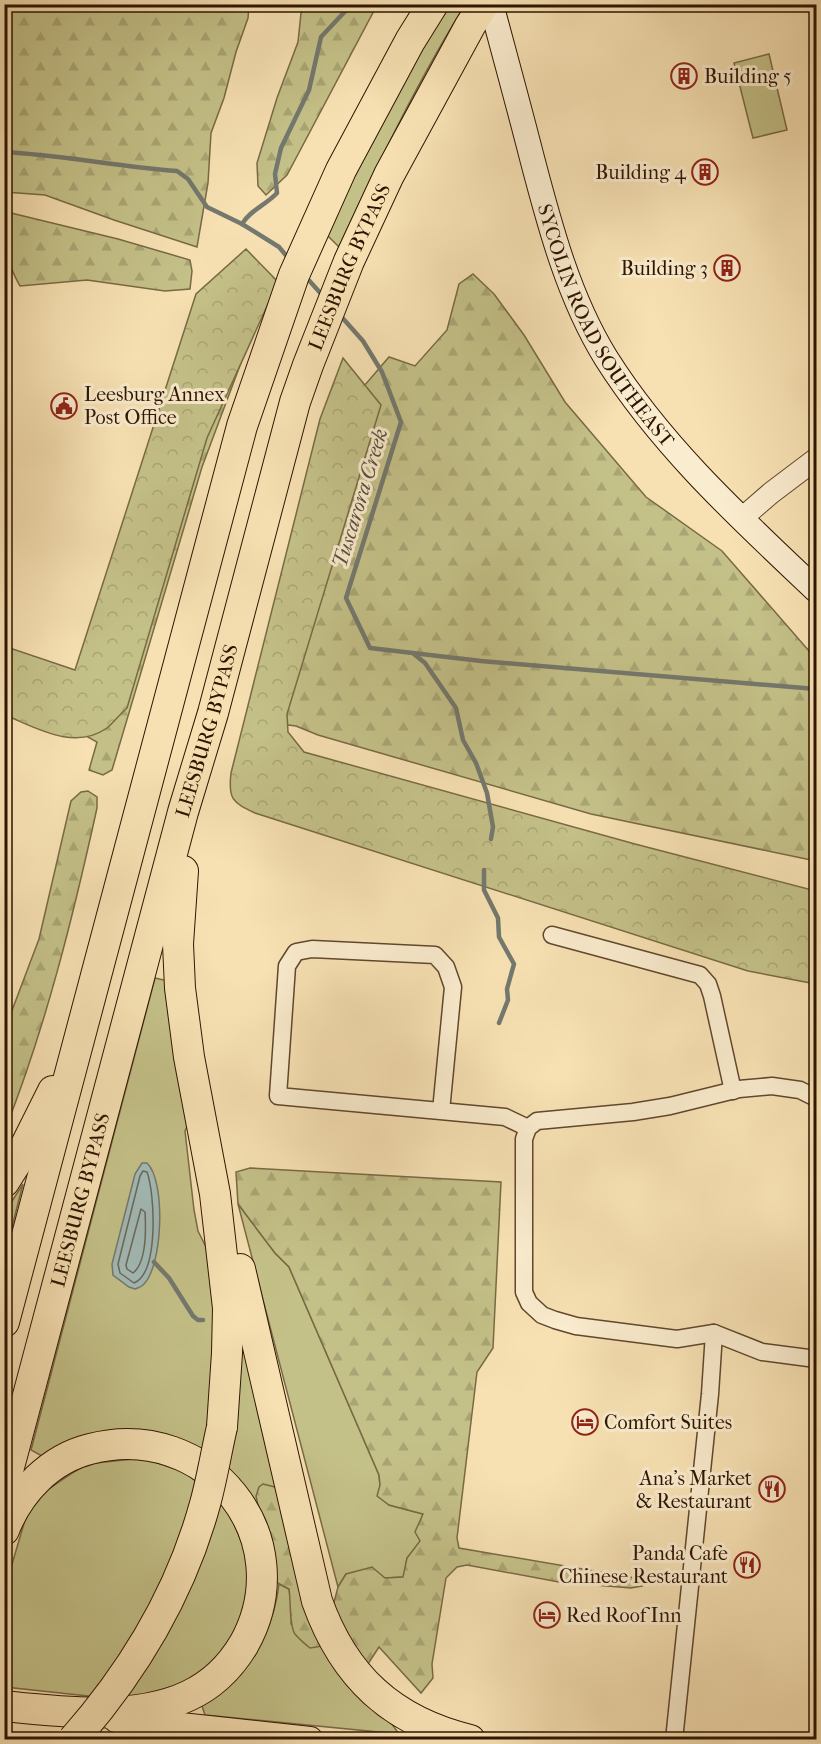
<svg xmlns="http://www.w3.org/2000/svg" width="821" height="1744" font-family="'IM FELL French Canon',serif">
<defs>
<pattern id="forest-firs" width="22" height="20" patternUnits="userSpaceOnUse" patternTransform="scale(1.5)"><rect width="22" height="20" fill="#c4c188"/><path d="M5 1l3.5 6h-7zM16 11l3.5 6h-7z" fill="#a9a574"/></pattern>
<pattern id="park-crowns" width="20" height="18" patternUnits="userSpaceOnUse" patternTransform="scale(1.5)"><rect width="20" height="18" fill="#c4c188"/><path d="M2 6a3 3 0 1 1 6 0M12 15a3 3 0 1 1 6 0" fill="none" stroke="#a9a574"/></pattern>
</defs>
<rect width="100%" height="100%" fill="#f7e1b3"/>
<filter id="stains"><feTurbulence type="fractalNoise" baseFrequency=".00333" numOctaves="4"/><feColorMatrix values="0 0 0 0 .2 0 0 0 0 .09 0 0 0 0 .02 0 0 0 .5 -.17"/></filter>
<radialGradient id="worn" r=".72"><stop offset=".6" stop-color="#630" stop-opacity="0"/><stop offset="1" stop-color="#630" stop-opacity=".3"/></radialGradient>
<g fill="#c4c188" stroke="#796a44" stroke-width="1.5">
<path d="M446 5H465C417 82 378 164 339 247L327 235 377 129Z"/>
<path d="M769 54 787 130 753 138 734 63Z"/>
<path d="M155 978 173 982 190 1121 185 1131 194 1210 198 1231 216 1267 217 1342 204 1452 49 1460 31 1450Z"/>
<path d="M23 1184 5 1254V1212Z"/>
<path d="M238 1204 275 1253 289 1267 379 1475 380 1485 389 1505 423 1514 421 1541 407 1558 404 1577 385 1578 346 1574 338 1587Z"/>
<path d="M239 1330 280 1494 262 1523 230 1476 226 1460Z"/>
<path d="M143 1458 186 1473 228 1509 252 1568 243 1626 202 1678 125 1700 5 1687V1588L25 1520 33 1504 47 1490 86 1464Z"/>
<path d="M279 1584 289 1589 292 1609 291 1624 323 1646 364 1701 392 1724 399 1734 205 1715 201 1703C212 1695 224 1688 234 1679 260 1654 275 1619 279 1584Z"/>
</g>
<g fill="url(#forest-firs)" stroke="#796a44" stroke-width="1.5">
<path d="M4 5H249L248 18 236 52 224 98 211 133 208 183 197 247 114 220 45 195 5 192Z"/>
<path d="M310 5H377L287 175 266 195 258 186 257 163 277 98 298 42 301 13Z"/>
<path d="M11 213 118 239 190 260 192 271 190 289 165 291 87 280 20 286C7 264 4 244 5 218Z"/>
<path d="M473 274 494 294 524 335 565 402 646 497 722 551 816 659V861L591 814 318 735 296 726 272 723 358 393 389 357 415 366 447 330 459 284Z"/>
<path d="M257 320 202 467 112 770 103 775 89 770 97 742 77 731 192 455Z"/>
<path d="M88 791 97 797V808C73 917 46 1026 5 1130V1029L39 939 71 801 81 792Z"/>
<path d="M250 1168 501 1182 493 1348 477 1372 457 1538 459 1548 635 1578 642 1586 631 1588 559 1582 467 1565 457 1567 446 1578 432 1664 433 1678 421 1693 379 1647 366 1667 333 1606 338 1587 346 1574 372 1567 385 1578 403 1577 407 1558 420 1541 415 1532 423 1514 389 1505 377 1496 380 1485 379 1475 289 1267 275 1253 238 1204 236 1172Z"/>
<path d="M263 1484 275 1487 280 1494 323 1646 310 1648C305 1644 299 1639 295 1634 289 1626 291 1601 289 1589L274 1581 256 1496 259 1487Z"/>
</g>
<g fill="url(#park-crowns)" stroke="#796a44" stroke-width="1.5">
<path d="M246 249 278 282 207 438 127 708C120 714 114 722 107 728 74 751 37 728 5 715L4 646 75 670 196 294Z"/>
<path d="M343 358 381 405 287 714 288 732 304 752 635 844 816 891V984L748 971 255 813C232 802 228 799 231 773L320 419Z"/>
</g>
<path fill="#a2bbb8" stroke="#74786e" stroke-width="1.5" d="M142 1163H147C166 1181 163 1267 143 1285 141 1287 138 1288 135 1289L129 1287 113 1275 112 1264 135 1174Z"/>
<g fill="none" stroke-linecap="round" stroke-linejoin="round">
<g stroke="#68685c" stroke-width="1.5">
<path d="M143 1171 147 1172C155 1194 159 1273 134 1283L120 1273 118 1264 140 1176Z"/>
<path d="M141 1209 145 1212C146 1229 147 1262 133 1273L127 1269 126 1265Z"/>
</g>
<g stroke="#74786e" stroke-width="4.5">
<path d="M4 152C62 155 119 167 177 171L188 179 207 207 242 224 279 247 289 259"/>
<path d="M242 224C250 210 266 205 277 193L275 174 281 148 309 90 321 37 352 4"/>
<path d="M305 276 324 297"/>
<path d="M339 314 363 341 382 372 401 422 346 598 370 648 481 661 816 689"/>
<path d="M414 654 425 663 456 708 463 740 476 763 487 793 493 827 491 839"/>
<path d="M484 870V890L498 918 499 937 514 964 507 989 508 1000 499 1023"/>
<path d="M154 1262 169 1278 193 1316 198 1320H203"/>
</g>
<g stroke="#60472d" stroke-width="19">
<g id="minor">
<path d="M552 935 700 975 708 984 712 996 733 1091"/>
<path d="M816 1098 800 1090 772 1086 739 1089 670 1106 633 1112 537 1121 528 1128 524 1139V1292L529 1303 542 1315 555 1320 576 1326 677 1339 714 1333 762 1352 816 1359"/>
<path d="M441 1111 453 987 446 967 435 955 312 949 296 952 287 966 278 1096 505 1117 528 1128"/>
<path d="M674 1740 710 1394 714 1333"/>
</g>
</g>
<g stroke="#60472d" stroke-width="23">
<path id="tertiary" d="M741 519 771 493 816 459"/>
</g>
<g stroke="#2e1400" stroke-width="26">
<g id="secondary">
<path id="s1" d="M491 4C505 56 519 107 532 158 550 227 569 298 606 358 662 447 741 519 816 590"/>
</g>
</g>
<g stroke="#2e1400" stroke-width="28">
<path id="primary" d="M116 1719 310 1740"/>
</g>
<g stroke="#2e1400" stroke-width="32">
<g id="motorway">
<path d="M183 871 178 944 180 988 189 1057 215 1194 228 1308 227 1353 222 1427"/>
<path d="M4 1182 21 1155 53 1091"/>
<path d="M240 1269 317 1601C344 1677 392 1721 470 1740"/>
<path d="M4 1322 242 426 294 275 341 170 410 41 433 4"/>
<path id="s2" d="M4 1486 183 812 213 713 295 402 308 365 349 261 389 175 470 26 484 4"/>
<path d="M4 1530C19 1491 50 1459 90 1449 207 1418 303 1538 244 1644 231 1666 212 1685 188 1696 135 1721 61 1712 4 1706"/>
</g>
</g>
<use href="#minor" stroke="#faecce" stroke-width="16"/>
<use href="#tertiary" stroke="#faecce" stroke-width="21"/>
<use href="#secondary" stroke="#faecce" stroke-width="24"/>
<use href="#primary" stroke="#f7e1b3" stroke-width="26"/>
<use href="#motorway" stroke="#f7e1b3" stroke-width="30"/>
<g stroke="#2e1400" stroke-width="32" stroke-linecap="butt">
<path id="motorway-bridge" d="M73 1740C133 1672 181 1592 205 1504 212 1479 216 1453 222 1427"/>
</g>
<use href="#motorway-bridge" stroke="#f7e1b3" stroke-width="30"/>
</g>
<defs>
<g id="building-ring" transform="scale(1.35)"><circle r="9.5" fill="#faecce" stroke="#8f2418" stroke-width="1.5"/><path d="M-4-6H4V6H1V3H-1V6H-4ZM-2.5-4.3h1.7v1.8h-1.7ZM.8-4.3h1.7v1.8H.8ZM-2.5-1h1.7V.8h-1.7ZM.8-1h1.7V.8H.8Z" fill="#8f2418"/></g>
<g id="civic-ring" transform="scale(1.35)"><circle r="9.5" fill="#faecce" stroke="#8f2418" stroke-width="1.5"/><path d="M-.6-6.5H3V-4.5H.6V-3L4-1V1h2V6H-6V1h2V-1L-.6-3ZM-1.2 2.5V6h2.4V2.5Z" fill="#8f2418"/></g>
<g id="hotel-ring" transform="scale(1.35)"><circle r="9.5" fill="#faecce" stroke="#8f2418" stroke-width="1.5"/><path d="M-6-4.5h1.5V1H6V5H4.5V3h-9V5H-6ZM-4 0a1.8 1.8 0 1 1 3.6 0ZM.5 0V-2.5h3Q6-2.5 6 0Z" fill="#8f2418"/></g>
<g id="restaurant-ring" transform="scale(1.35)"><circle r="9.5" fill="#faecce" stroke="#8f2418" stroke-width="1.5"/><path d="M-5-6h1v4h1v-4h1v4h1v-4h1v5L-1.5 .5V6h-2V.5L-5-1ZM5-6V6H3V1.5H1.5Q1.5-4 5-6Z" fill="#8f2418"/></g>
</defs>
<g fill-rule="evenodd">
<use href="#building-ring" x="684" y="76"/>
<use href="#building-ring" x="705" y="172"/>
<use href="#building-ring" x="727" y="268"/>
<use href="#civic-ring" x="64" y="406"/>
<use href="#hotel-ring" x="585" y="1422"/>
<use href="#restaurant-ring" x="772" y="1489"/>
<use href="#restaurant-ring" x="747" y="1565"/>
<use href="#hotel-ring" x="547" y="1615"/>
</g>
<g text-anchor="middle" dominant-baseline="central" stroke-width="6" stroke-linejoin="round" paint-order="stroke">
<g font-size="20" fill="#2e1400" stroke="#faecce" text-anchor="start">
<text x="704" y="76">Building 5</text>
<text x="686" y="172" text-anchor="end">Building 4</text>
<text x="708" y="268" text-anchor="end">Building 3</text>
<text x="84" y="394">Leesburg Annex<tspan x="84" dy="23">Post Office</tspan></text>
<text x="604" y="1422">Comfort Suites</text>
<text x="752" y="1478" text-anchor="end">Ana's Market<tspan x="752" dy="23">&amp; Restaurant</tspan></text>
<text x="728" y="1553" text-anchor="end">Panda Cafe<tspan x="728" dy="23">Chinese Restaurant</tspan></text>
<text x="566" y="1615">Red Roof Inn</text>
</g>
<g font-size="20" fill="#2e1400" stroke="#faecce">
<text stroke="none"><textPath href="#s2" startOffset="1268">LEESBURG BYPASS</textPath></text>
<text stroke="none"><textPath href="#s1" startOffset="344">SYCOLIN ROAD SOUTHEAST</textPath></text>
<text stroke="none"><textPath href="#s2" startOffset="782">LEESBURG BYPASS</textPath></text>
<text stroke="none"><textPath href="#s2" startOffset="296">LEESBURG BYPASS</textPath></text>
</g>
<g font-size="21" font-style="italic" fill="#574e40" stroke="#faecce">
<text transform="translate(360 498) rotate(-73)">Tuscarora Creek</text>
</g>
</g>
<rect width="821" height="1744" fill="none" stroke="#f7e1b3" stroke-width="24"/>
<rect x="6" y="6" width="809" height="1732" fill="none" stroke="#2e1400" stroke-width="3"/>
<rect x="12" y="12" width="797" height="1720" fill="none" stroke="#2e1400" stroke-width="1.5"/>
<rect width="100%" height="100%" filter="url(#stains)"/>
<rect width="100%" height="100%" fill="url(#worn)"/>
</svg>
